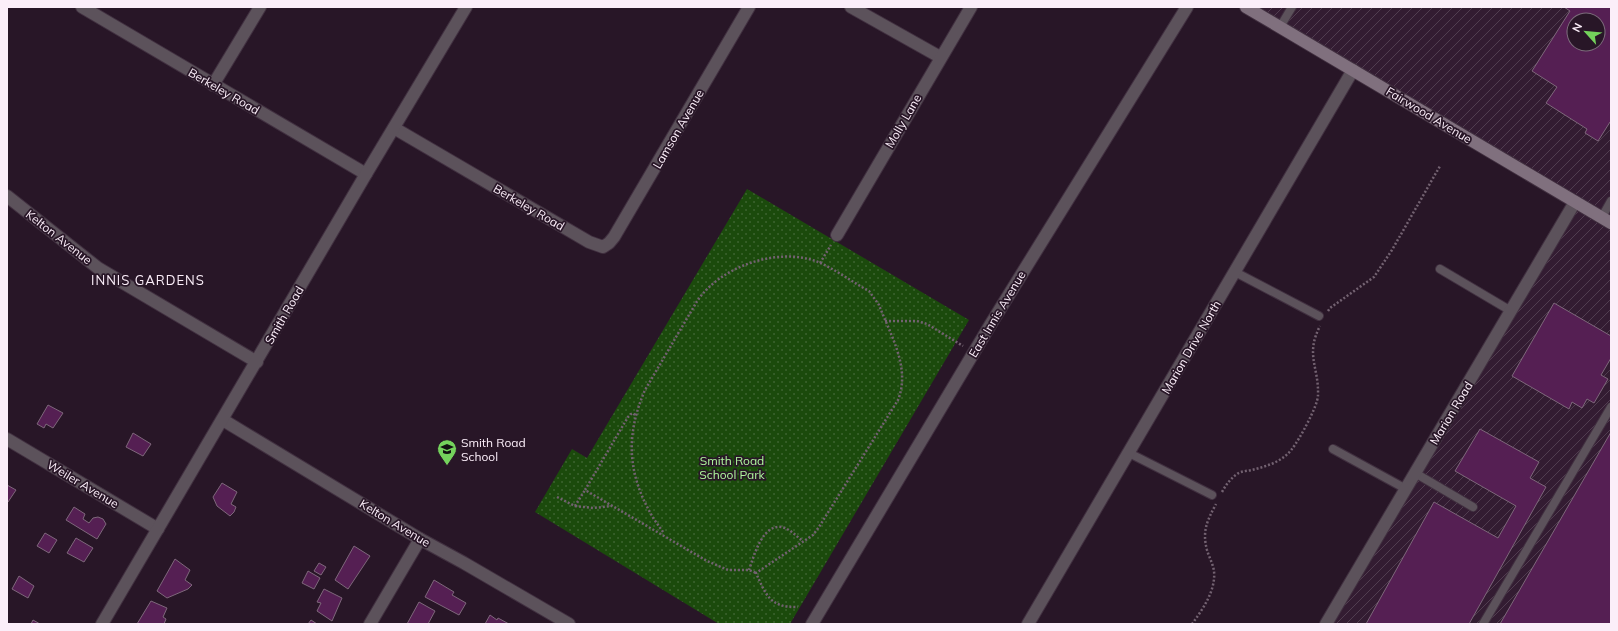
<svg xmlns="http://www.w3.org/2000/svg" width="1618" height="631" font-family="Mulish,sans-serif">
<defs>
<pattern id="industrial-furrows" width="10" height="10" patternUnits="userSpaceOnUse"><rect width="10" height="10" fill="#331c32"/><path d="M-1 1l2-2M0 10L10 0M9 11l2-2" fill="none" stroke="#513d50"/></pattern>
<pattern id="park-dots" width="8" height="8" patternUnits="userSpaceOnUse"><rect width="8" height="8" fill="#1b4a0c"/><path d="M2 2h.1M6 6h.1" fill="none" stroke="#3d6430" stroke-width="1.8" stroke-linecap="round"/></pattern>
</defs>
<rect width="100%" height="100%" fill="#281627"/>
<path fill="url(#industrial-furrows)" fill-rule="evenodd" d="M1243 7H1611V624H1325L1574 204ZM1574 20H1598V44H1574Z"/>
<path fill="url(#park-dots)" d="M747 189 969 320 790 624H719L535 512 572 449 587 458Z"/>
<g fill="#551f53" stroke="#7e677b" fill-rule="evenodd">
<path d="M1564 7H1611V123L1610 122 1598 141 1585 133 1587 129 1546 103 1557 87 1532 71 1570 11ZM1574 20H1598V44H1574Z"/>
<path d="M1554 303 1611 336V358L1601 375 1608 379 1594 403 1587 399 1582 408 1572 402 1569 409 1512 376Z"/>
<path d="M48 405 63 413 53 428 46 424 44 428 37 424Z"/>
<path d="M1480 429 1539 462 1530 478 1546 487 1469 624H1366L1434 502 1498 538 1516 506 1455 471Z"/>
<path d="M1611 432V624H1500Z"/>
<path d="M133 433 151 444 143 456 126 447Z"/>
<path d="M222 483 237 492 231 504 236 507 234 512 230 516 217 506 213 497Z"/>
<path d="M7 485 16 490 8 502 7 501Z"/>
<path d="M74 507 85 514 83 519 89 523 93 518 98 517 103 519 106 524 97 539 66 520Z"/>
<path d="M45 533 57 540 49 553 37 546Z"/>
<path d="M76 538 93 548 84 562 67 553Z"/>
<path d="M354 546 370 556 348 589 335 580Z"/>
<path d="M175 559 190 570 185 580 192 585 188 589 167 598 157 591Z"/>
<path d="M319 563 326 567 321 575 314 571Z"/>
<path d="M308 571 320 578 314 589 302 583Z"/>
<path d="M19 576 34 586 28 598 12 589Z"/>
<path d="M434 580 454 592 452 595 466 603 459 615 425 597Z"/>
<path d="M324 589 342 598 332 621 317 611 321 603 317 602Z"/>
<path d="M151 601 167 608 163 617 166 619 164 624H137Z"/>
<path d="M419 602 435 611 428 624H407Z"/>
<path d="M490 615 497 620 498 618 509 624H485Z"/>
<path d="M33 620 40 624H31Z"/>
<path d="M311 620 317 624H308Z"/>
</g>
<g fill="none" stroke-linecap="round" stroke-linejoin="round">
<g stroke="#413040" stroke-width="10">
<g id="lane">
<path d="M1280 27 1292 7"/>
<path d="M1602 217 1611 201"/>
<path d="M1440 269 1511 311"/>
<path d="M1235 272 1319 316"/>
<path d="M1333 449 1406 489"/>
<path d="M1129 453 1212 495"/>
<path d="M1415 473 1473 507"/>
<path d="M1483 624 1611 407"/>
</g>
</g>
<g stroke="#413040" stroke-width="14">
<g id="street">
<path d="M82 7 366 174"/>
<path d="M851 7 940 57"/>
<path d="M213 85 260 7"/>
<path d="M394 128 589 242 603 247 609 243 614 237 749 7"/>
<path d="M7 196 98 268 257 362"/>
<path d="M837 235 971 7"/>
<path d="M223 420 420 539 464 563 569 624"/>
<path d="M7 439 158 529"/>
<path d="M102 624 366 174 466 7"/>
<path d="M370 624 420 539"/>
<path d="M812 624 992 322 1187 7"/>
<path d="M1028 624 1353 70"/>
<path d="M1326 624 1575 202"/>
</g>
</g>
<g stroke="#413040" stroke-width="14">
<path id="secondary" d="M1246 7 1611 223"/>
</g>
<g stroke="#736271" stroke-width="2.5" stroke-dasharray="2 2" stroke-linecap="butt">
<path d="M820 263 831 245"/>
<path d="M1328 311 1330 308 1374 277 1392 250 1440 166"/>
<path d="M885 321H917L927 324 963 346"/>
<path d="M635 415 633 413 631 414 628 417 585 490 707 561 728 570H749L756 573"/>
<path d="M1222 492C1226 485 1230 479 1237 474 1241 471 1247 471 1252 470 1267 466 1282 462 1292 449 1299 440 1318 406 1318 395 1319 367 1305 355 1320 326"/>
<path d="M557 497 575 506 585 490"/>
<path d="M575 506 593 508 612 506"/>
<path d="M663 532C659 526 654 520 651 514 627 472 626 434 645 390L696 303C718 267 778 246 818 262 835 269 852 282 869 291L879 305C890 334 911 368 898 400L819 527 813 535 756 573C766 595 770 608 798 607"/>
<path d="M749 570C754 556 763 520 785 528 792 531 797 537 803 541"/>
<path d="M1192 624C1203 609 1216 590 1214 571 1213 564 1209 557 1207 550 1202 531 1207 521 1216 504"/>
</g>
<use href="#lane" stroke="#5c525b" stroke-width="8"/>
<use href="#street" stroke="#5c525b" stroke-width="12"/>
<use href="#secondary" stroke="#80707e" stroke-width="12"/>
</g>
<defs>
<g id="school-pin" transform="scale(1)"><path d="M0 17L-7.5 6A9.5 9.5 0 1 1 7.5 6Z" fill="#74d25c" stroke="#281627"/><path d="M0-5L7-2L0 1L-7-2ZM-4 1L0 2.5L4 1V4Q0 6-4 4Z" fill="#111"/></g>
</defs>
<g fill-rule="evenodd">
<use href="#school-pin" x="447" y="449"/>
</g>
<g text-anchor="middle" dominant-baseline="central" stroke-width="3.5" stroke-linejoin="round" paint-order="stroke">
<g font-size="12" fill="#fbeef9" stroke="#281627">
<text transform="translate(224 91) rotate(30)">Berkeley Road</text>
<text transform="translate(1429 115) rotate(31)">Fairwood Avenue</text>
<text transform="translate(903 121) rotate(-60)">Molly Lane</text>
<text transform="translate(678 129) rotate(-60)">Lamson Avenue</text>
<text transform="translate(529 207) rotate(30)">Berkeley Road</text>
<text transform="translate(59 237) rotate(38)">Kelton Avenue</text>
<text transform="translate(997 314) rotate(-59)">East Innis Avenue</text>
<text transform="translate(284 315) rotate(-60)">Smith Road</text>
<text transform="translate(1191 347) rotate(-60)">Marion Drive North</text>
<text transform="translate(1451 413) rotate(-59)">Marion Road</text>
<text transform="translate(83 484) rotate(31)">Weiler Avenue</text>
<text transform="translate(395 523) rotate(31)">Kelton Avenue</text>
</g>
<g font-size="12" fill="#fbeef9" stroke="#281627" text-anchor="start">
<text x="461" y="442">Smith Road<tspan x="461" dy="14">School</tspan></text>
</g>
<g font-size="12" fill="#aef69c" stroke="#281627">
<text x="732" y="460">Smith Road<tspan x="732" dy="14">School Park</tspan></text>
</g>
<g font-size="13" letter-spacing="1" fill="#fbeef9" stroke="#281627">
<text x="148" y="280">INNIS GARDENS</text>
</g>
</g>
<rect width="1618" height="631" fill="none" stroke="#fbeef9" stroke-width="16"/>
<g transform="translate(1586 32) rotate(297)"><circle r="19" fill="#281627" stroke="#7c6c7b"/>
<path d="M0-3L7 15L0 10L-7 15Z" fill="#74d25c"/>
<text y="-6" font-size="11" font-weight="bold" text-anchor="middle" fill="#fbeef9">N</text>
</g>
</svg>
